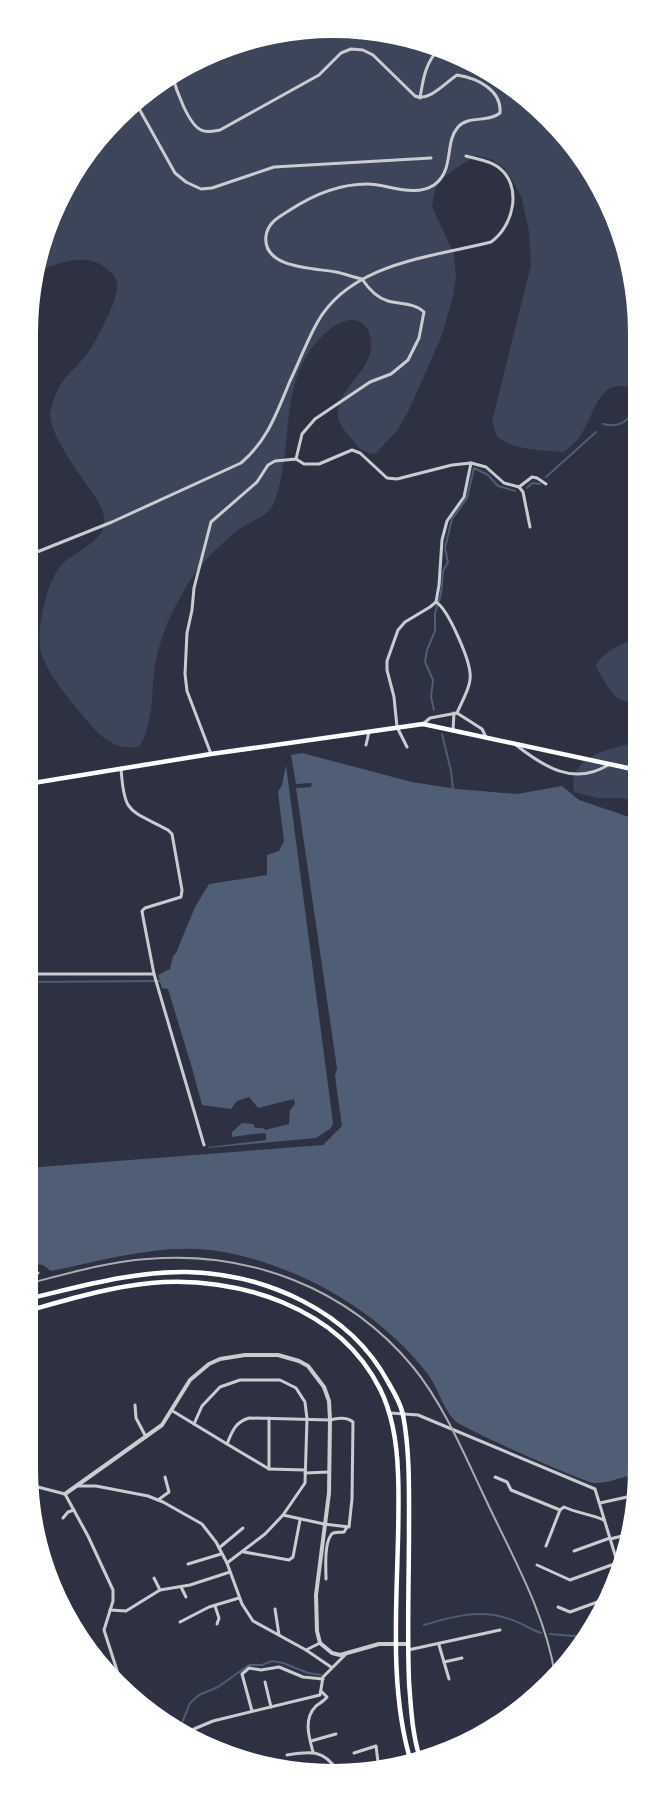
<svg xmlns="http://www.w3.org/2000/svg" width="666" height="1802" font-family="'Zilla Slab',serif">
<rect width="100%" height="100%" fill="#2d3142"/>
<g fill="#3c4559">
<path d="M293 30 413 38 503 78 563 132 616 216 636 293 637 391C597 371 596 417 578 439 574 444 568 448 564 452 546 451 510 450 497 436 495 433 494 426 492 422L531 265 529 232 522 199 513 181 504 168 491 159 476 156 459 166 440 180 435 191 432 207 454 254 456 277 453 296 442 335 409 410 397 431 375 454C362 453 357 447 350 437 343 429 336 420 338 409 344 381 381 364 369 333 366 325 362 321 353 320 345 319 335 325 329 330 274 376 297 443 274 503 269 516 249 522 238 530 231 535 224 542 218 548 206 558 189 580 182 594 169 617 159 641 155 666 151 693 154 721 140 746 120 752 102 739 90 724 75 706 48 676 41 653 35 633 47 578 63 563 77 550 106 541 104 519 104 508 95 496 88 487 77 470 51 436 50 415 50 412 52 406 53 402 60 377 75 371 89 351 97 340 116 302 117 289 118 280 114 275 108 270 87 250 58 264 35 272L38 253 90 146 180 68Z"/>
<path d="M637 638V702C620 703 613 697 605 682 602 676 597 672 596 665 606 649 621 645 637 638Z"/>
<path d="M637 742V801L622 798H597L574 792C567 755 610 749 637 742Z"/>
</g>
<g fill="#4f5d75">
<path d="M302 753 412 782 457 789 517 794 562 786 579 800 638 820V1473C627 1476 605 1484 594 1483 583 1482 459 1427 454 1420 442 1407 438 1387 427 1373 380 1313 308 1271 234 1254 172 1239 111 1259 51 1271L43 1265 27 1263V1168L323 1145 342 1126 335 1076 337 1068 296 788 311 787 312 783 296 784 291 755Z"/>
<path d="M286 765 333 1123 331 1128 316 1138 208 1148V1147L266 1140V1134L262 1133 232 1137V1132L242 1123 253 1124 255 1128H263L265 1130 289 1124 290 1110 295 1104 294 1099 258 1108 249 1097 237 1101 231 1109 202 1105 192 1068 168 989 162 988 158 975 170 969 173 956 176 953 195 907 209 884 267 875V855L279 851 284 841 278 792 282 785Z"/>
</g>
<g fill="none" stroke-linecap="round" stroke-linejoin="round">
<g stroke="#4f5d75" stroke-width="2">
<path d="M603 424C619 428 627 422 636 409L633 395 637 384"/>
<path d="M546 477 596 432"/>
<path d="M527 488 532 483 540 484"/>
<path d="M434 710 431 697 433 680 425 662 427 650 435 631V613L441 594 443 571 448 562 445 548 452 519 467 498 474 468 488 475 498 486 515 491"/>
<path d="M442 734 451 771 453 789"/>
<path d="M27 982 162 981"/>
<path d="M424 1625C450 1617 479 1609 506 1618 519 1621 529 1629 541 1633"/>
<path d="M550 1634 585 1637"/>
<path d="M178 1733 190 1703 199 1695 218 1687 249 1665H262L272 1661 283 1663 308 1673 321 1675"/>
</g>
<g stroke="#caccd0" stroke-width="3">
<path d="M172 75C176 89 188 124 201 130 207 133 214 131 220 130L319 75 341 53 351 49 363 50 373 55 415 96C429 102 445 83 457 75 477 78 502 90 500 113 488 123 469 115 458 127 444 143 455 170 434 185 414 198 388 184 367 184 339 184 313 195 290 210 279 217 268 222 266 236 262 269 315 268 336 272 345 274 353 277 362 279 368 288 377 298 388 301 400 304 415 303 424 312L419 338 408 360 391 374 370 382 315 419 302 434 296 459"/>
<path d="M420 98C423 80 425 63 439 49"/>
<path d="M137 105 175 173 186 182 201 189 212 188 274 167 431 158"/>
<path d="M471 463 486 467 504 483 519 487 532 477 537 478 546 484"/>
<path d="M519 487 523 492 530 527"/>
<path d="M27 556 112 522 241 463C268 440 277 412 290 381 299 362 307 341 317 323 350 263 432 257 491 242 514 226 523 185 498 167 489 160 476 159 466 156"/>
<path d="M436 602C448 609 469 658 470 673 472 685 462 701 457 713"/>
<path d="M423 724 430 718 457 713 482 729 486 737"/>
<path d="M453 730 454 713"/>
<path d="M366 745 369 732"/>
<path d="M516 745C544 767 574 786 608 765"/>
<path d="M211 754 187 691 185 674 187 633 192 610 194 588 211 522 257 482 268 465 275 461 296 459 304 464H319L352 450 360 453 387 478 397 479 452 465 471 463 464 497 447 521 442 540 439 585 436 602 430 607 405 622 398 630 387 661V670L394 697 397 727 407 747"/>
<path d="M121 768C124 815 129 809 168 830L172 834 182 890 181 897 145 908 142 911 143 917 154 974 204 1145"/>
<path d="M27 974H154"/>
<path d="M27 1271 38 1273"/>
<path d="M135 1405 136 1418 146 1437"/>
<path d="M171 1410 227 1444C232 1432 235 1422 249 1418L330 1420C337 1418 347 1417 353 1422L352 1499 349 1527 324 1524 283 1515 265 1534 227 1563"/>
<path d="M390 1413 418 1415 595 1489 619 1568"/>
<path d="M194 1424 202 1406 220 1387 240 1380H280L296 1388 305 1402 307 1419 305 1483 283 1515"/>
<path d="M227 1444 269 1469V1418"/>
<path d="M269 1469 305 1470"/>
<path d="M305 1473 329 1472"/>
<path d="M495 1477 507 1482 511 1490 560 1510 564 1507C577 1513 590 1514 604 1520"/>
<path d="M637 1484V1486"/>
<path d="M30 1485 65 1494 88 1536 113 1590V1601L104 1630 122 1686"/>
<path d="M78 1486H96L148 1496 163 1502 202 1524 216 1542 227 1563 242 1604 253 1621 306 1650 320 1643"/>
<path d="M158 1500 169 1492 165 1477"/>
<path d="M600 1503 636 1495"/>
<path d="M63 1518 68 1512 74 1510"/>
<path d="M610 1539 630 1534"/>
<path d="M546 1546 560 1510"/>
<path d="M219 1548 243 1528"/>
<path d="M574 1551 610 1538"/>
<path d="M244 1552 289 1560 293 1557 300 1520"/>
<path d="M188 1564 221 1554"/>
<path d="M537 1565 570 1580 617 1563"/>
<path d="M154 1578 160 1590"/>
<path d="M326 1579C326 1568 324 1545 331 1535 333 1531 340 1533 344 1532L347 1527"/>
<path d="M181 1587 186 1597"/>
<path d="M215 1606 219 1618 217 1624"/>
<path d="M558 1607 570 1612 603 1600"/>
<path d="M275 1609 279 1635"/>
<path d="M110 1610 126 1611 160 1590 190 1585 230 1572"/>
<path d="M180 1622 209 1607 239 1598"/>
<path d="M439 1645 449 1679"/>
<path d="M306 1650 331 1667"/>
<path d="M408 1650 500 1630"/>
<path d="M444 1662 462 1658"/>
<path d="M265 1682 271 1707"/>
<path d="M252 1711 242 1674 249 1668 261 1670 279 1667 303 1677 323 1679"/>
<path d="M194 1729 213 1721 320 1695 323 1677 345 1655"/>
<path d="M311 1741 336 1734"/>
<path d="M313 1752C309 1737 303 1719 316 1706 320 1703 324 1701 327 1697L322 1692"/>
<path d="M354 1753 376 1746 378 1762 382 1769"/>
<path d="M287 1755C310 1751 323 1749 338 1771"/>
</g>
<path stroke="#caccd0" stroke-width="4" d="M65 1494 162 1425 190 1380 209 1364 220 1359 245 1355H278L299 1361 308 1366 324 1387 329 1401 330 1420 329 1493 316 1595 317 1631 320 1643 332 1653 340 1655 379 1644H408"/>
<path stroke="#fff" stroke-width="4.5" d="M27 784 211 754 423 724 637 770"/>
<g stroke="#fff" stroke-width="4.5">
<path d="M27 1299C79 1287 133 1271 187 1272 266 1274 350 1311 388 1382 394 1392 401 1404 403 1415 410 1451 409 1491 409 1528 409 1579 407 1630 409 1682 411 1707 412 1734 420 1758"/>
<path d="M27 1311C67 1300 109 1287 151 1283 237 1275 339 1307 380 1389 393 1415 397 1444 398 1473 402 1564 384 1674 411 1762"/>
</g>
<path stroke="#abadb3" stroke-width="2" d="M27 1284C66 1274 106 1262 147 1259 248 1250 348 1288 413 1367 444 1405 464 1454 485 1498 512 1556 545 1612 555 1675"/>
</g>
<path d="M0 0H666V1802H0ZM333 38H333A295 295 0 0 1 628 333V1469A295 295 0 0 1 333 1764H333A295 295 0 0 1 38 1469V333A295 295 0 0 1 333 38Z" fill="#fff" fill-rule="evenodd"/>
</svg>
